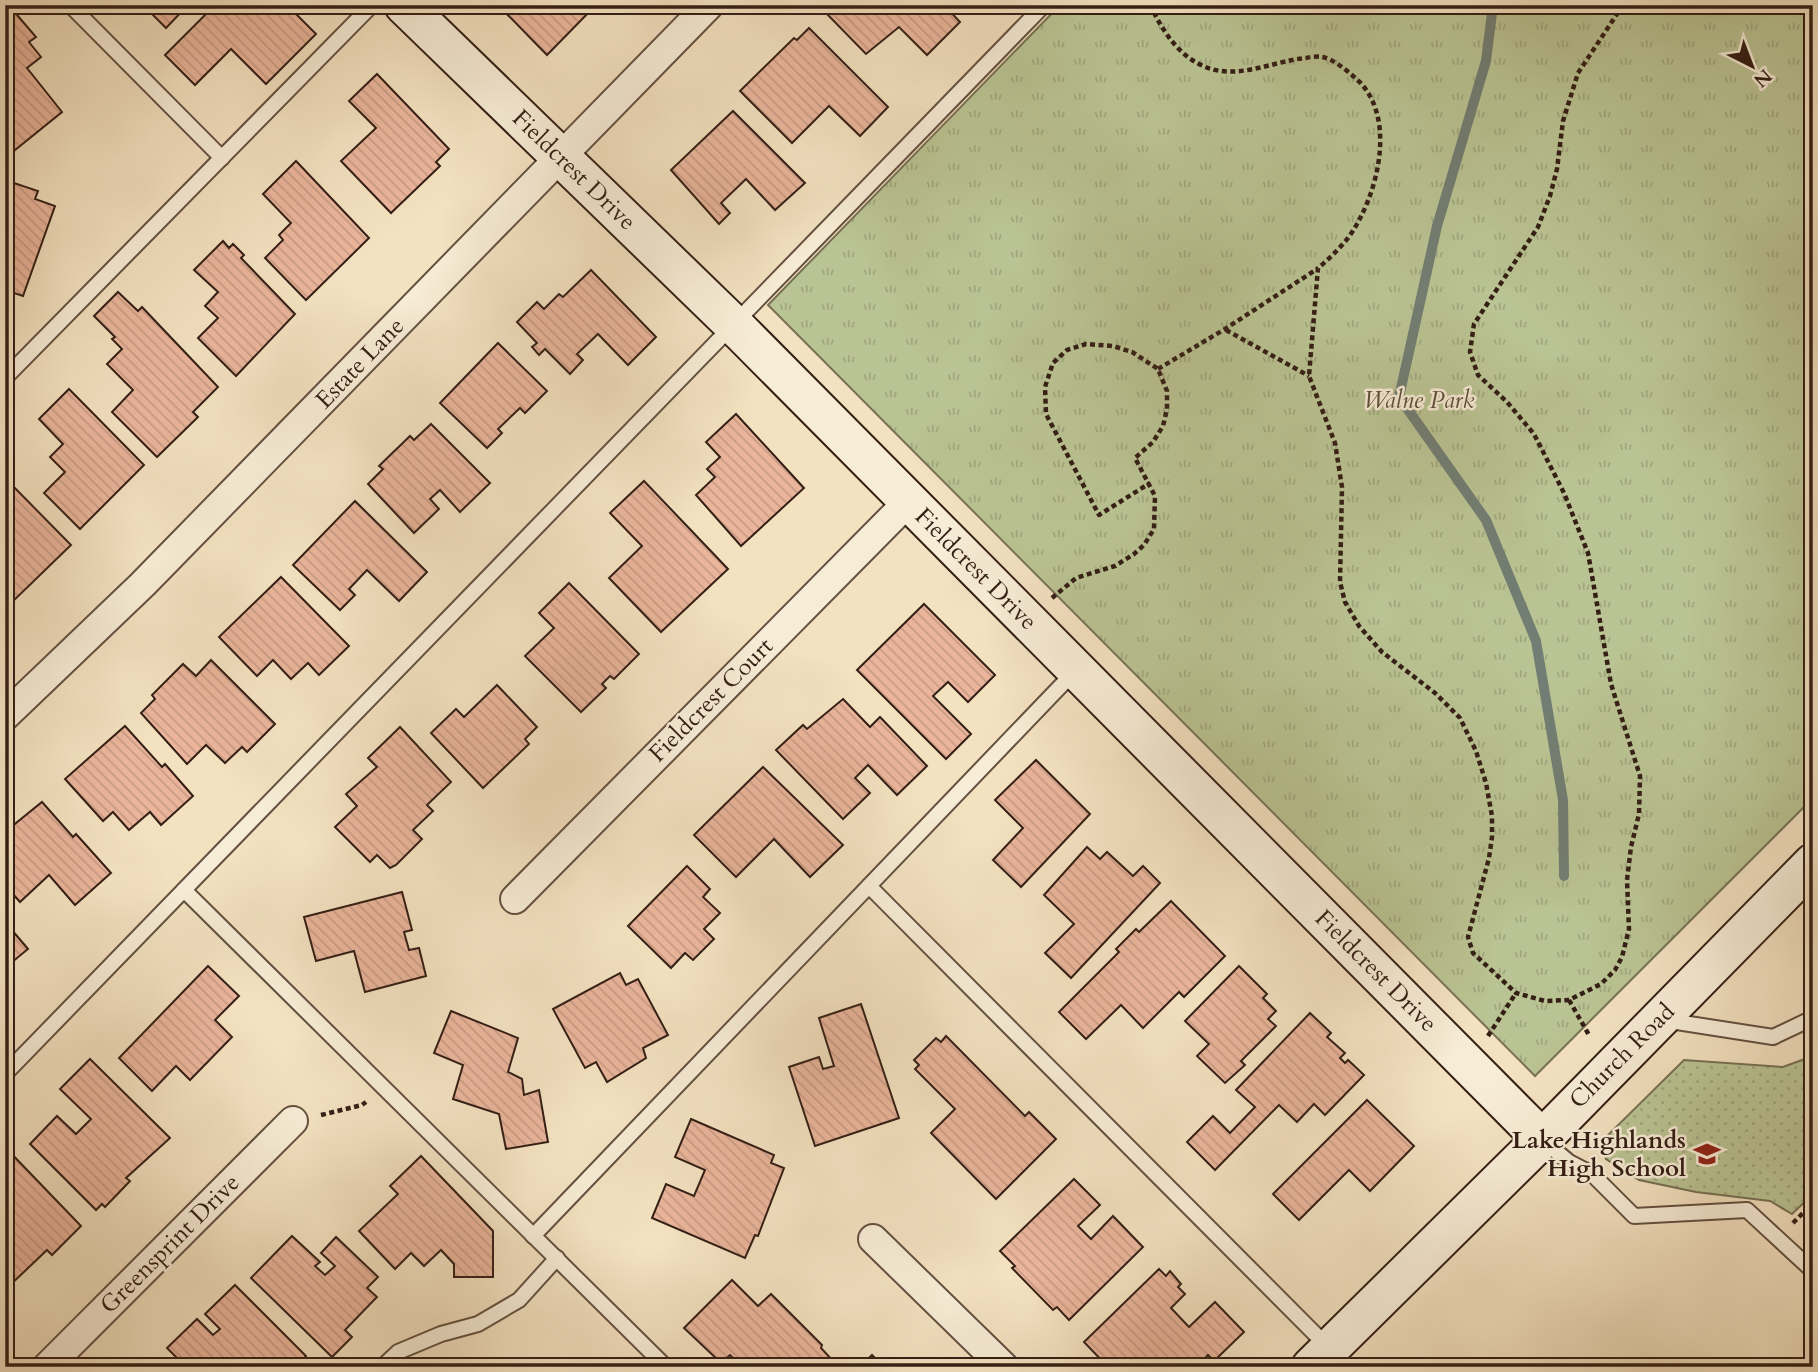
<svg xmlns="http://www.w3.org/2000/svg" width="1818" height="1372" font-family="Cardo,serif">
<defs>
<pattern id="grass-dots" width="8" height="8" patternUnits="userSpaceOnUse" patternTransform="scale(1.75)"><rect width="8" height="8" fill="#bac393"/><path d="M2 2h.1M6 6h.1" fill="none" stroke="#a0a77e" stroke-width="1.8" stroke-linecap="round"/></pattern>
<pattern id="park-tufts" width="24" height="20" patternUnits="userSpaceOnUse" patternTransform="scale(1.75)"><rect width="24" height="20" fill="#bac393"/><path d="M3 7l-1-3M5 7V3M7 7l1-3M15 17l-1-3M17 17v-4M19 17l1-3" fill="none" stroke="#a0a77e"/></pattern>
<pattern id="building-back-hatch" width="6" height="6" patternUnits="userSpaceOnUse" patternTransform="scale(1.75)"><rect width="6" height="6" fill="#eab59b"/><path d="M-1 5l2 2M0 0l6 6M5-1l2 2" fill="none" stroke="#c99b85"/></pattern>
</defs>
<rect width="100%" height="100%" fill="#f3e1c0"/>
<filter id="stains"><feTurbulence type="fractalNoise" baseFrequency=".00286" numOctaves="4"/><feColorMatrix values="0 0 0 0 .2 0 0 0 0 .09 0 0 0 0 .02 0 0 0 .5 -.17"/></filter>
<radialGradient id="worn" r=".72"><stop offset=".6" stop-color="#630" stop-opacity="0"/><stop offset="1" stop-color="#630" stop-opacity=".3"/></radialGradient>
<path fill="url(#grass-dots)" stroke="#777154" stroke-width="2" d="M1813 1056V1194L1792 1214 1770 1201 1696 1192 1639 1180 1606 1159 1601 1142 1684 1060 1783 1067Z"/>
<path fill="url(#park-tufts)" stroke="#777154" stroke-width="2" d="M1060 5H1813V798L1535 1076 768 305Z"/>
<g fill="none" stroke-linecap="round" stroke-linejoin="round">
<path stroke="#727e73" stroke-width="10" d="M1493 5 1486 61 1437 226 1399 397 1486 520 1536 641 1563 800 1564 876"/>
</g>
<g fill="url(#building-back-hatch)" stroke="#341f15" stroke-width="2">
<path d="M143 5H188L166 28Z"/>
<path d="M215 5H287L316 34 266 84 231 49 195 85 165 55Z"/>
<path d="M501 5H596L547 55 500 7Z"/>
<path d="M830 5H944L960 22 927 55 899 27 866 54 824 11Z"/>
<path d="M12 9 36 37 29 42 41 57 27 68 62 112 15 150 5 137V13Z"/>
<path d="M809 28 888 107 860 136 829 106 792 143 740 91 794 38 797 40Z"/>
<path d="M377 74 449 149 436 162 440 166 391 213 341 161 376 128 349 101Z"/>
<path d="M733 111 805 183 775 210 746 179 721 203 730 213 719 224 671 170Z"/>
<path d="M296 161 369 238 306 300 265 258 283 240 279 235 291 223 263 194Z"/>
<path d="M5 180 38 191 35 199 55 206 23 296 5 290Z"/>
<path d="M223 241 229 248 233 244 244 255 241 258 295 314 236 376 198 338 218 318 205 306 218 292 194 270Z"/>
<path d="M591 270 656 337 628 365 598 334 577 354 583 360 570 374 545 349 539 355 532 347 537 343 517 322 537 302 544 309 559 294 563 297Z"/>
<path d="M118 292 138 311 142 307 218 387 193 412 198 417 157 457 112 412 133 390 107 364 122 349 112 339 115 337 94 316Z"/>
<path d="M498 343 547 391 525 413 520 408 498 429 502 433 487 448 440 403Z"/>
<path d="M69 389 144 465 80 529 44 493 65 472 50 457 63 444 39 419Z"/>
<path d="M736 414 804 488 741 546 696 495 715 477 707 469 720 457 706 442Z"/>
<path d="M431 424 490 483 460 512 440 490 430 499 439 509 414 533 368 484 383 469 379 466 410 436 414 440Z"/>
<path d="M5 478 71 545 5 609Z"/>
<path d="M644 481 728 569 661 632 609 578 642 546 610 513Z"/>
<path d="M355 501 427 572 399 601 367 570 349 589 355 595 340 610 293 565Z"/>
<path d="M281 577 349 646 319 675 308 663 291 679 273 660 257 676 219 637Z"/>
<path d="M569 583 639 654 614 679 610 676 602 684 606 688 581 712 525 656 554 628 539 613Z"/>
<path d="M924 604 995 675 968 702 948 682 933 696 971 734 946 759 857 670Z"/>
<path d="M211 660 275 724 247 752 242 747 225 763 206 745 187 764 141 713 155 699 152 695 183 664 196 676Z"/>
<path d="M497 685 537 727 525 739 529 744 483 788 431 733 456 709 464 717Z"/>
<path d="M843 699 870 727 880 717 927 766 897 795 868 765 855 778 870 793 843 819 776 750 803 725 807 729Z"/>
<path d="M125 726 162 767 165 764 193 796 161 825 150 812 129 830 113 812 103 821 65 779Z"/>
<path d="M400 727 451 782 427 805 433 811 413 830 422 839 396 865 390 868 377 855 370 862 335 827 357 806 346 794 377 767 368 758Z"/>
<path d="M1036 760 1090 814 1021 887 993 860 1023 828 995 800Z"/>
<path d="M763 767 843 845 810 877 774 839 736 877 694 835Z"/>
<path d="M42 802 73 837 76 834 111 873 75 905 49 875 20 902 5 885V832Z"/>
<path d="M1087 847 1100 859 1107 852 1133 876 1143 866 1160 883 1071 978 1045 953 1074 924 1044 895Z"/>
<path d="M687 866 710 889 703 897 720 913 704 929 714 939 693 960 685 953 671 968 628 926Z"/>
<path d="M402 892 412 930 404 932 409 950 419 948 426 976 365 992 354 951 316 961 304 917Z"/>
<path d="M1171 901 1225 956 1184 997 1179 992 1143 1028 1121 1005 1086 1039 1059 1012 1119 952 1116 949 1136 929 1139 932Z"/>
<path d="M5 922 28 949 5 968Z"/>
<path d="M208 966 239 996 215 1020 232 1037 190 1080 176 1066 152 1091 119 1058Z"/>
<path d="M1239 966 1267 994 1263 998 1276 1011 1268 1019 1276 1026 1241 1061 1245 1065 1225 1083 1197 1056 1209 1044 1185 1021Z"/>
<path d="M620 973 626 985 638 979 668 1035 643 1048 646 1058 607 1082 596 1062 585 1068 553 1009Z"/>
<path d="M861 1004 899 1118 815 1146 789 1067 819 1057 823 1069 834 1066 819 1018Z"/>
<path d="M451 1011 518 1038 508 1072 522 1079 524 1095 539 1090 548 1142 506 1149 499 1114 453 1099 463 1065 434 1053Z"/>
<path d="M1310 1013 1331 1033 1327 1037 1345 1053 1340 1058 1345 1063 1348 1060 1364 1075 1325 1115 1314 1104 1297 1122 1279 1105 1215 1170 1187 1142 1213 1116 1230 1133 1255 1107 1236 1090Z"/>
<path d="M946 1036 1025 1116 1029 1112 1056 1139 996 1199 931 1133 955 1109 915 1069 919 1065 914 1060 936 1038 941 1042Z"/>
<path d="M90 1059 170 1138 126 1178 130 1181 105 1207 102 1204 96 1210 30 1144 57 1116 76 1134 91 1119 60 1089Z"/>
<path d="M1367 1100 1414 1146 1370 1191 1349 1170 1299 1220 1273 1194Z"/>
<path d="M691 1119 774 1155 771 1163 784 1168 758 1236 755 1235 745 1258 652 1218 666 1184 694 1196 705 1170 675 1157Z"/>
<path d="M5 1147 81 1226 52 1255 47 1250 5 1290Z"/>
<path d="M421 1156 493 1231V1277H454V1264L441 1250 424 1266 411 1253 395 1269 359 1231 398 1194 390 1186Z"/>
<path d="M1074 1179 1100 1205 1078 1226 1091 1239 1113 1216 1143 1247 1069 1320 1057 1307 1053 1310 1012 1268 1015 1266 1000 1251Z"/>
<path d="M292 1236 320 1262 315 1266 325 1275 335 1266 321 1253 336 1237 378 1277 367 1288 377 1297 345 1330 352 1337 332 1357 251 1278Z"/>
<path d="M1159 1269 1166 1276 1170 1271 1181 1284 1178 1287 1185 1294 1171 1308 1189 1327 1215 1302 1244 1332 1214 1361 1208 1355 1197 1367H1108L1084 1342Z"/>
<path d="M732 1280 758 1306 771 1294 822 1345 821 1348 834 1362 829 1367H742L730 1355 721 1363 684 1328Z"/>
<path d="M235 1285 306 1356 296 1367H186L167 1348 197 1319 213 1335 220 1329 205 1314Z"/>
<path d="M872 1355 884 1367H860Z"/>
</g>
<g fill="none" stroke-linecap="round" stroke-linejoin="round">
<g stroke="#645040" stroke-width="18">
<g id="lane">
<path d="M70 5 222 158"/>
<path d="M5 378 372 5"/>
<path d="M869 886 1329 1348"/>
<path d="M184 890 666 1367"/>
<path d="M1664 1020 1773 1037 1813 1018"/>
<path d="M5 1074 1044 5"/>
<path d="M1544 1141 1569 1162 1592 1174 1634 1216 1747 1210 1813 1271"/>
<path d="M533 1236 1076 670"/>
<path d="M382 1367 398 1352 441 1334 478 1324 519 1300 557 1258"/>
</g>
</g>
<g stroke="#645040" stroke-width="32">
<g id="street">
<path d="M5 716 143 584 709 5"/>
<path d="M515 899 908 502"/>
<path d="M873 1239 1004 1367"/>
<path d="M47 1367 293 1121"/>
</g>
</g>
<g stroke="#341f15" stroke-width="42">
<g id="secondary">
<path d="M404 5 742 333 1542 1139"/>
<path d="M1311 1367 1542 1139 1813 863"/>
</g>
</g>
<g stroke="#341f15" stroke-width="4.5" stroke-dasharray="5 3.5" stroke-linecap="butt">
<path d="M1150 5C1162 29 1176 53 1201 65 1235 82 1272 61 1306 58 1310 57 1317 56 1322 57 1333 59 1345 69 1353 76 1400 113 1378 197 1348 238 1339 249 1329 259 1318 268L1309 376 1335 443 1342 487 1340 582 1345 602 1359 626 1382 652 1435 693 1460 718 1476 751 1486 783 1492 816V837L1489 858 1468 937 1473 953 1516 993 1545 1001 1569 1000 1601 984 1615 970 1622 957 1629 929 1627 880 1631 847 1639 814 1640 776 1611 684 1588 553 1564 493 1534 434 1507 402 1478 375 1470 352 1474 324 1538 227 1550 196 1557 169 1563 121 1578 73 1623 5"/>
<path d="M1226 330 1309 376"/>
<path d="M1158 369 1225 329 1317 269"/>
<path d="M1052 598 1076 578 1115 566 1134 554 1144 545 1154 529 1155 496 1135 458 1153 442 1163 426 1167 409V391L1158 369 1132 352 1113 346 1086 344 1067 350 1053 363 1045 387 1046 414 1099 515 1150 483"/>
<path d="M1569 1000 1589 1035"/>
<path d="M1488 1036 1516 993"/>
<path d="M321 1115 362 1105 366 1102"/>
<path d="M1793 1223 1813 1203"/>
</g>
<use href="#lane" stroke="#f7ecd6" stroke-width="14"/>
<use href="#street" stroke="#f7ecd6" stroke-width="28"/>
<use href="#secondary" stroke="#f7ecd6" stroke-width="38"/>
</g>
<defs>
<g id="school-bare" transform="scale(2.1)"><path d="M0-5L7-2L0 1L-7-2ZM-4 1L0 2.5L4 1V4Q0 6-4 4Z" fill="#8f2418" stroke="#f7ecd6" stroke-width="2.5" paint-order="stroke"/></g>
</defs>
<g fill-rule="evenodd">
<use href="#school-bare" x="1707" y="1154"/>
</g>
<g text-anchor="middle" dominant-baseline="central" stroke-width="5" stroke-linejoin="round" paint-order="stroke">
<g font-size="24" fill="#341f15" stroke="#f7ecd6">
<text transform="translate(574 170) rotate(44)">Fieldcrest Drive</text>
<text transform="translate(360 363) rotate(-46)">Estate Lane</text>
<text transform="translate(976 569) rotate(45)">Fieldcrest Drive</text>
<text transform="translate(711 700) rotate(-45)">Fieldcrest Court</text>
<text transform="translate(1376 971) rotate(45)">Fieldcrest Drive</text>
<text transform="translate(1622 1056) rotate(-45)">Church Road</text>
<text transform="translate(170 1244) rotate(-45)">Greensprint Drive</text>
</g>
<g font-size="24" font-style="italic" fill="#5c503b" stroke="#f7ecd6">
<text x="1419" y="400">Walne Park</text>
</g>
<g font-size="24" font-weight="bold" fill="#341f15" stroke="#f7ecd6" text-anchor="end">
<text x="1686" y="1140">Lake Highlands<tspan x="1686" dy="28">High School</tspan></text>
</g>
</g>
<rect width="1818" height="1372" fill="none" stroke="#f3e1c0" stroke-width="28"/>
<rect x="7" y="7" width="1804" height="1358" fill="none" stroke="#341f15" stroke-width="3.5"/>
<rect x="14" y="14" width="1790" height="1344" fill="none" stroke="#341f15" stroke-width="2"/>
<g transform="translate(1752 66) rotate(138)" stroke="#f7ecd6" stroke-width="5" paint-order="stroke">
<path d="M0-5L12 26L0 18L-12 26Z" fill="#341f15"/>
<text y="-10" font-size="19" font-weight="bold" text-anchor="middle" fill="#341f15">N</text>
</g>
<rect width="100%" height="100%" filter="url(#stains)"/>
<rect width="100%" height="100%" fill="url(#worn)"/>
</svg>
